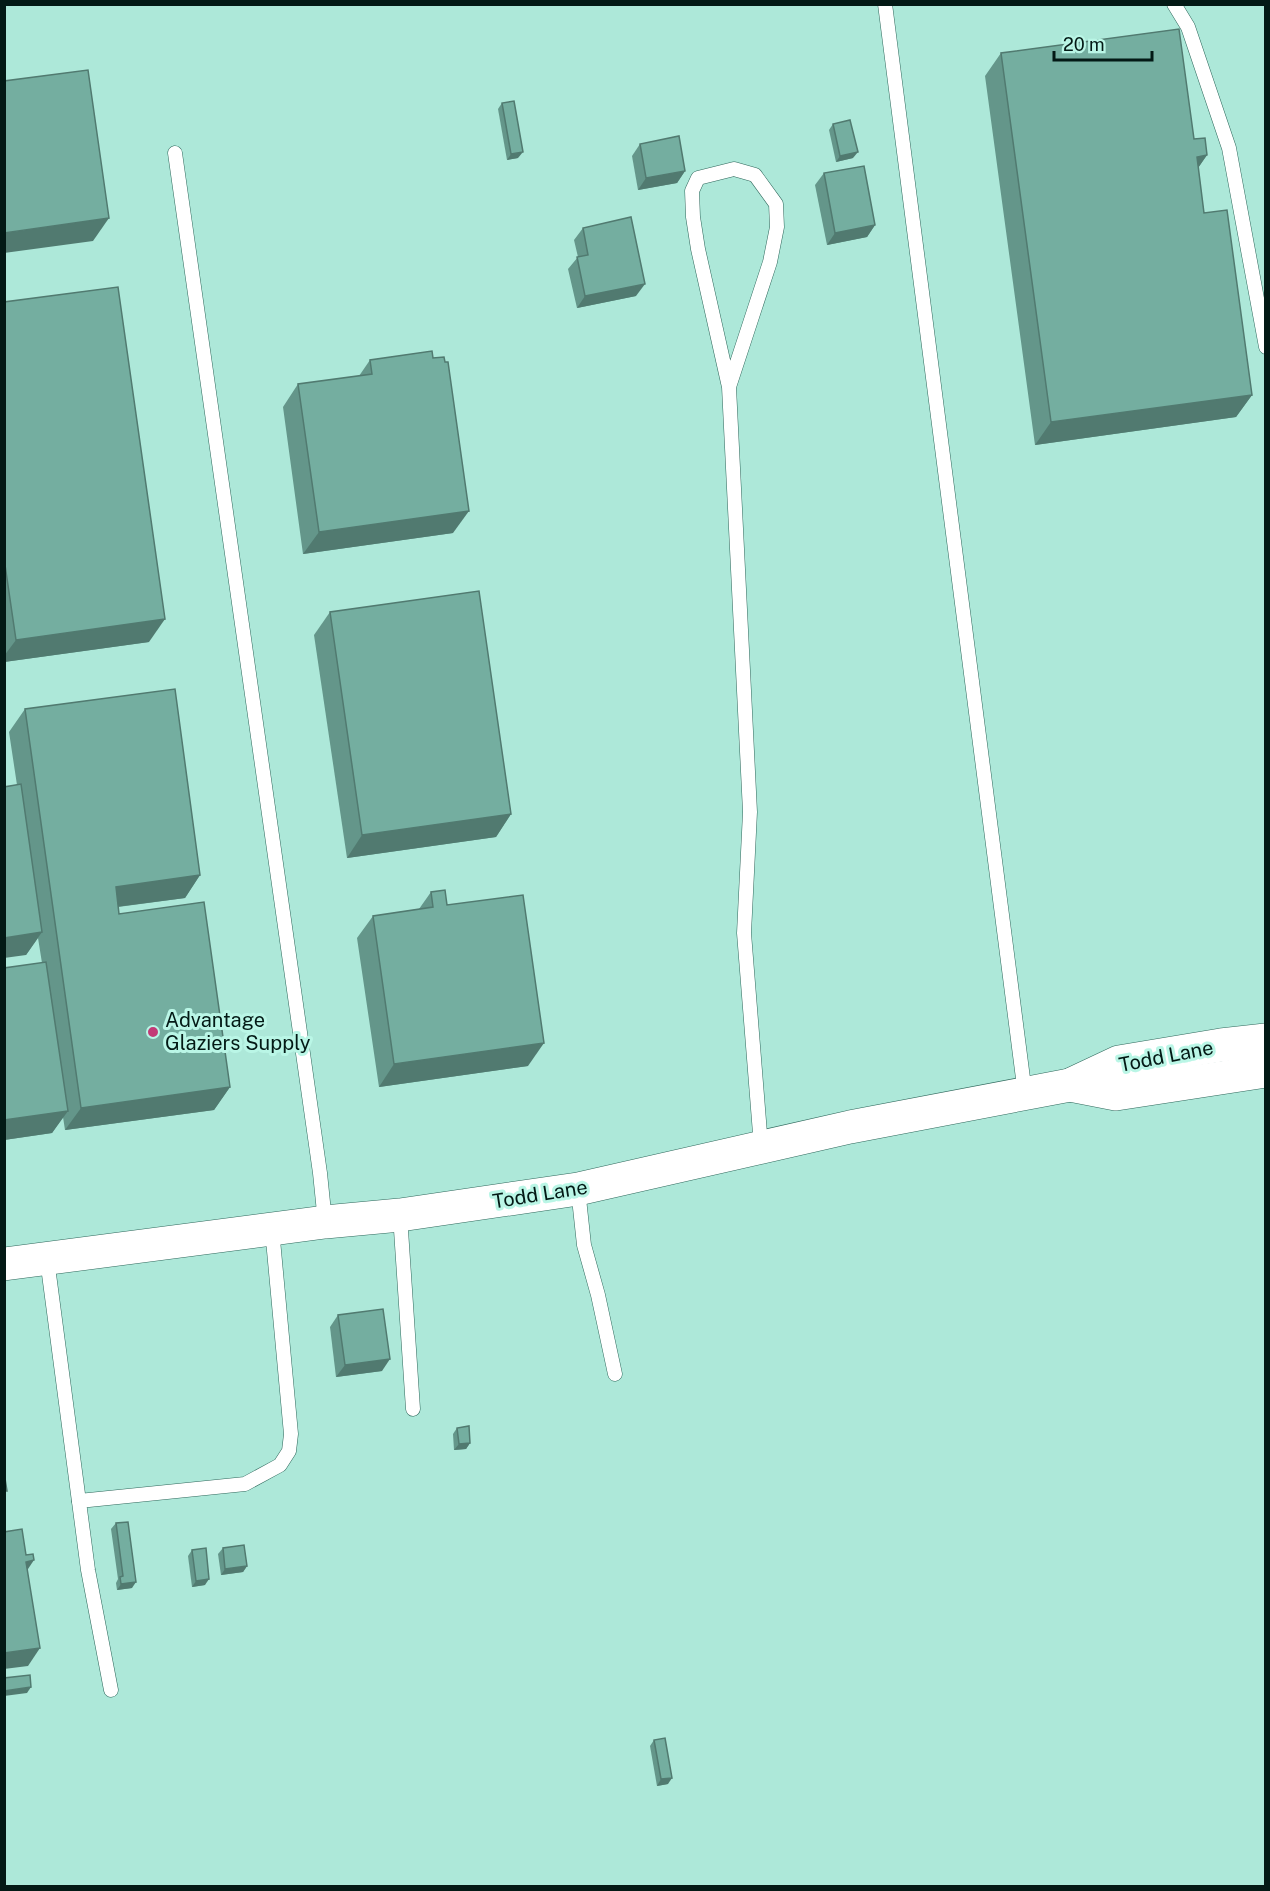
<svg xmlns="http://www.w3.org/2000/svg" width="1270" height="1891" font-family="'Public Sans',sans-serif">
<rect width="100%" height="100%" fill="#ade8d9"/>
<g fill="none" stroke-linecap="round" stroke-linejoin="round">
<g stroke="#2f685c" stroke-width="15">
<g id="lane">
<path d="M885 4 1025 1094"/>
<path d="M1174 4 1188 27 1229 148 1266 347"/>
<path d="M175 153 320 1173 325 1222"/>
<path d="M729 387 770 262 777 227 776 204 755 175 734 169 698 178 692 191 693 217 698 249 729 387 750 812 744 933 761 1146"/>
<path d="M578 1189 584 1245 598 1295 615 1374"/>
<path d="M400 1215 413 1409"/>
<path d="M47 1259 88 1570 111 1690"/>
<path d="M79 1501 245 1484 280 1465 289 1451 291 1434 272 1229"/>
</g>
</g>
<g stroke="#2f685c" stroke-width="34">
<g id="secondary">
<path d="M1070 1085 1116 1094 1266 1071"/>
<path d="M4 1264 325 1222 400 1215 578 1189 850 1127 1070 1085 1119 1062 1221 1045 1266 1040"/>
</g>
</g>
<use href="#lane" stroke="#fff" stroke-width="14"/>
<use href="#secondary" stroke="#fff" stroke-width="33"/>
</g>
<g fill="#64968a">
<path d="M1001 53 1207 155 1198 168 1204 213 1252 395 1236 417 1035 445 985 76Z"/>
<path d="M502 103 518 158 507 160 498 109Z"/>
<path d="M833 124 853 158 836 162 829 130Z"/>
<path d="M640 144 685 171 677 183 638 190 632 156Z"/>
<path d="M824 173 875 225 867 237 827 245 815 185Z"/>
<path d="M583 228 636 296 577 308 568 269 578 257 574 240Z"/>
<path d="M4 302 149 642 4 662Z"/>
<path d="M370 360 453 533 303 554 283 407 298 384 359 376Z"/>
<path d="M330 612 511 814 496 837 347 858 314 635Z"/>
<path d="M25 709 200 875 185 898 118 907 119 914 230 1087 214 1110 65 1130 63 1117 52 1133 4 1140V968L42 963 38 938 26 955 17 785 9 732Z"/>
<path d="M431 892 447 905 528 1066 379 1087 357 938 373 916 419 909Z"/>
<path d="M338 1315 382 1371 336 1377 330 1327Z"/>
<path d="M457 1428 470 1443 466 1449 454 1450 453 1434Z"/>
<path d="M116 1523 132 1588 117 1590 116 1583 118 1579 111 1529Z"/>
<path d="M223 1548 247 1566 243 1572 221 1575 218 1554Z"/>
<path d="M192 1550 205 1585 192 1587 188 1556Z"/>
<path d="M654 1740 668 1784 657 1786 650 1746Z"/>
</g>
<g fill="#517a70">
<path d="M523 152 518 158 507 160 511 154Z"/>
<path d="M858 152 853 158 836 162 840 156Z"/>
<path d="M1207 155 1191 178 1197 157Z"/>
<path d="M685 171 677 183 638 190 646 178Z"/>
<path d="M109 218 93 241 4 253V233Z"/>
<path d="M875 225 867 237 827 245 835 233Z"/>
<path d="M645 284 636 296 577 308 585 296Z"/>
<path d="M1252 395 1236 417 1035 445 1051 422Z"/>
<path d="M469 511 453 533 303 554 319 532Z"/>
<path d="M165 619 149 642 4 662V656L16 640Z"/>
<path d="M511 814 496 837 347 858 362 835Z"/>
<path d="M200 875 185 898 100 909 116 887Z"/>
<path d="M42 932 26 955 4 958V938Z"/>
<path d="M544 1043 528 1066 379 1087 394 1064Z"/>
<path d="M230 1087 214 1110 65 1130 81 1108Z"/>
<path d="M68 1111 52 1133 4 1140V1120Z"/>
<path d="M390 1359 382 1371 336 1377 345 1365Z"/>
<path d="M470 1443 466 1449 454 1450 459 1444Z"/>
<path d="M34 1560 22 1578 26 1562Z"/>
<path d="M247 1566 243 1572 221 1575 225 1569Z"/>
<path d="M209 1579 205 1585 192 1587 196 1581Z"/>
<path d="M136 1582 132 1588 117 1590 121 1584Z"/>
<path d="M40 1648 28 1666 4 1669V1653Z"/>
<path d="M31 1687 27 1693 4 1696V1691Z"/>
<path d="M672 1778 668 1784 657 1786 661 1779Z"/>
</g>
<g fill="#74aea0" stroke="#517a70" stroke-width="1.5">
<path d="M1179 29 1194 139 1205 138 1207 155 1197 157 1204 213 1227 210 1252 395 1051 422 1001 53Z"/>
<path d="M88 70 109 218 4 233V81Z"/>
<path d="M514 101 523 152 511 154 502 103Z"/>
<path d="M850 120 858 152 840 156 833 124Z"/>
<path d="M679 136 685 171 646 178 640 144Z"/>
<path d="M864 166 875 225 835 233 824 173Z"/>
<path d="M631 217 645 284 585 296 577 257 588 255 583 228Z"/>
<path d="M118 287 165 619 16 640 4 558V302Z"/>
<path d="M432 351 433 358 444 357 445 362H448L469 511 319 532 298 384 372 374 370 360Z"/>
<path d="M479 591 511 814 362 835 330 612Z"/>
<path d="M175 689 200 875 116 887 119 914 204 902 230 1087 81 1108 25 709Z"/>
<path d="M21 784 42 932 4 938V787Z"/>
<path d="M445 890 447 905 523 895 544 1043 394 1064 373 916 433 907 431 892Z"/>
<path d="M46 962 68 1111 4 1120V968Z"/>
<path d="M383 1309 390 1359 345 1365 338 1315Z"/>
<path d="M469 1426 470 1443 459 1444 457 1428Z"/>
<path d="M4 1472 7 1491H4Z"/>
<path d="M128 1522 136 1582 121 1584 120 1577 123 1576 116 1523Z"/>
<path d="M22 1529 26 1555 33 1554 34 1560 26 1562 40 1648 4 1653V1532Z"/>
<path d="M244 1545 247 1566 225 1569 223 1548Z"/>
<path d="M206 1548 209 1579 196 1581 192 1550Z"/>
<path d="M30 1675 31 1687 4 1691V1678Z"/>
<path d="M665 1738 672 1778 661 1779 654 1740Z"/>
</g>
<circle fill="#c23a76" stroke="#baf6e6" stroke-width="2" cx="153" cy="1032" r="6"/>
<g text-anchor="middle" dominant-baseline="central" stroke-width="6" stroke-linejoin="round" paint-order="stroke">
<g font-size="20" fill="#031915" stroke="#baf6e6" text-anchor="start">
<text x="165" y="1020">Advantage<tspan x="165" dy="23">Glaziers Supply</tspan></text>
</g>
<g font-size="20" fill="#031915" stroke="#baf6e6">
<text transform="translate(1166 1056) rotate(-11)">Todd Lane</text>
<text transform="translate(540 1194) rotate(-9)">Todd Lane</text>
</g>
</g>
<rect width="1270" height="1891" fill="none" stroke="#031915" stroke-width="12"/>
<path d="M1054 51v9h98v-9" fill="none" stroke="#031915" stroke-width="3"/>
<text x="1063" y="51" font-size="18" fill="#031915" stroke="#baf6e6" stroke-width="4.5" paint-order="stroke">20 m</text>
</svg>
